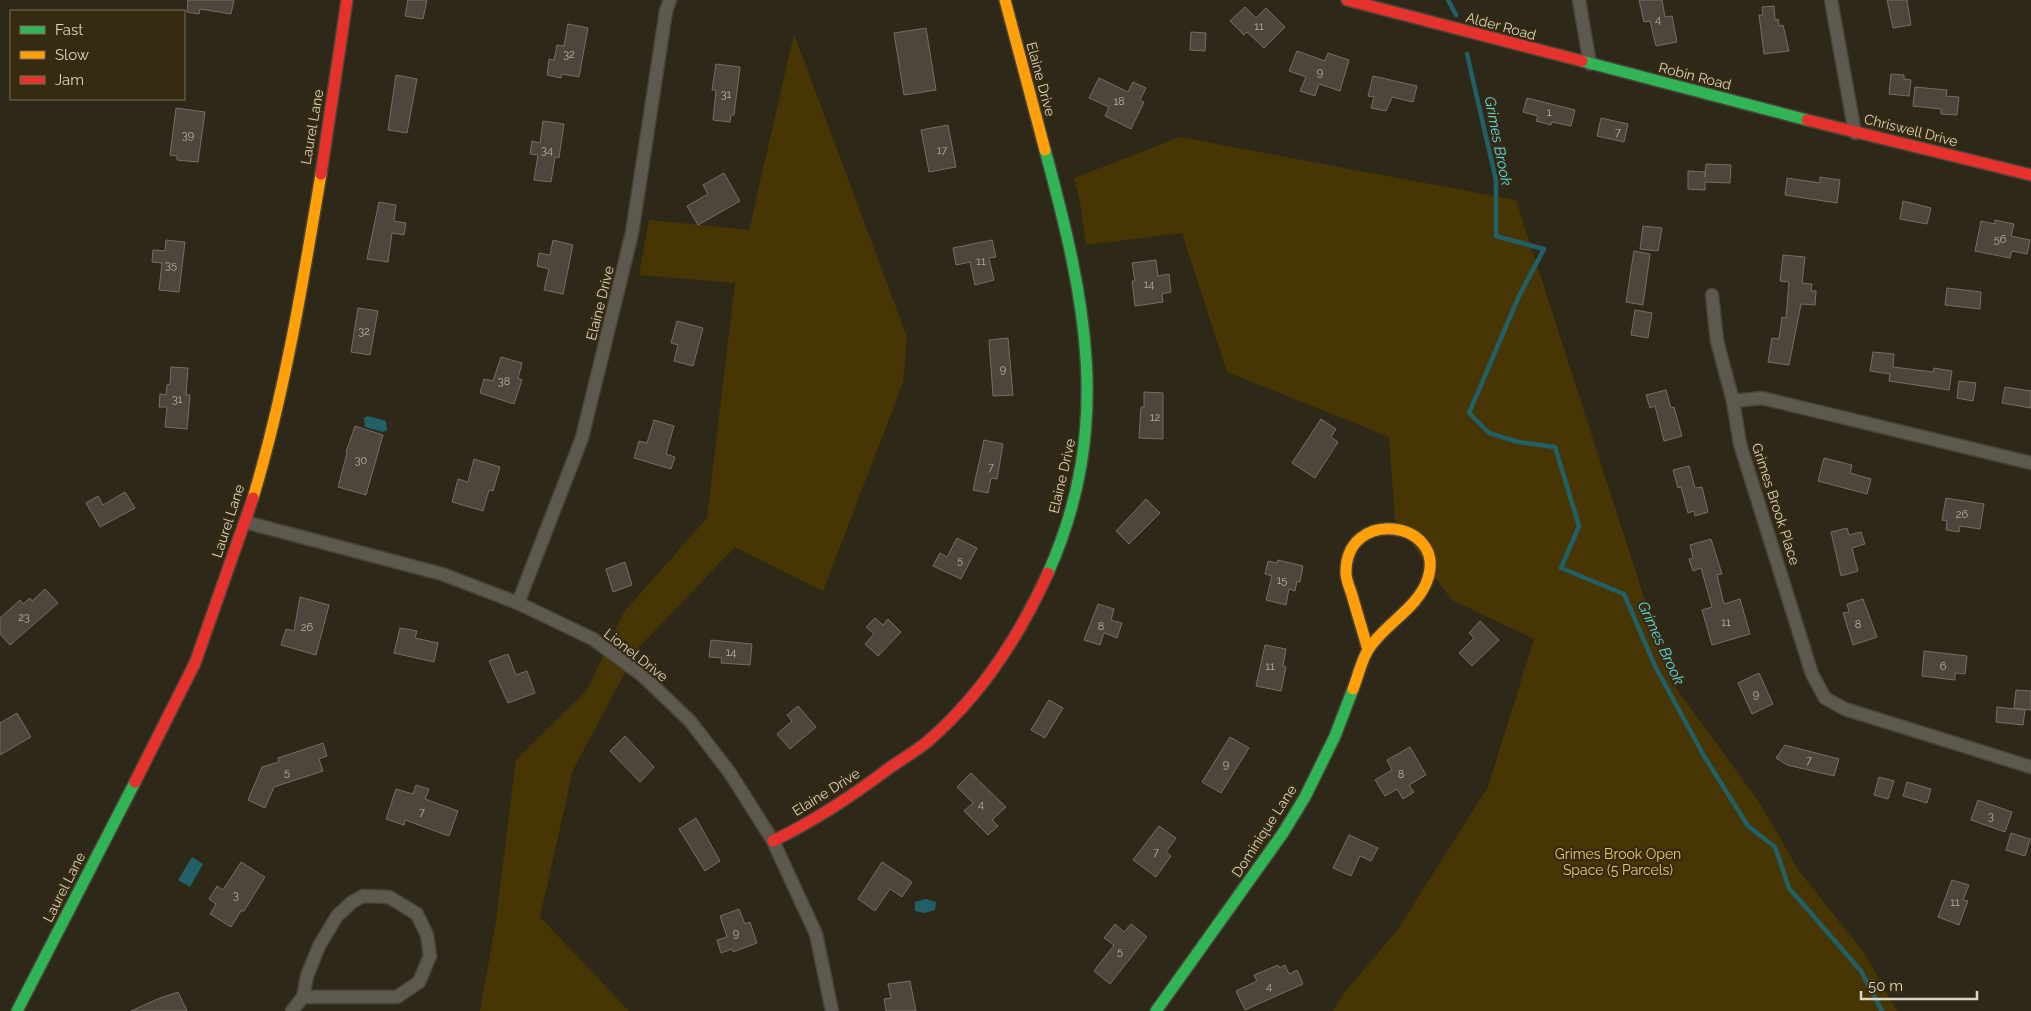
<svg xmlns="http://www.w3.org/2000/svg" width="2031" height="1011" font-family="Raleway,sans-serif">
<rect width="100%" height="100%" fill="#2e2818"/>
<g fill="#473603">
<path d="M794 34 907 337 903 383 823 591 735 547 638 648 573 770 540 917 629 1011H480L496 921 516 760 587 690 624 612 707 518 735 283 639 275 649 220 749 230Z"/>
<path d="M1180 137 1516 200 1671 681 1759 802 1799 871 1864 953 1897 1011H1333L1344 993 1396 932 1488 787 1534 639 1452 600 1442 587 1395 519 1389 437 1227 372 1182 233 1086 245 1080 201 1074 178Z"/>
</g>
<g fill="#216066">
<path d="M368 416 386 421 387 430 383 432 365 427 364 418Z"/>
<path d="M192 857 203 864 190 887 178 880Z"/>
<path d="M926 899 936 902 935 910 925 913 915 911V902Z"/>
</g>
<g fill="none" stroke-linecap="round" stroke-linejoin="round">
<g stroke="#216066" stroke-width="4.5">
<path d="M1448 0 1456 15"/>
<path d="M1467 54 1496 180V236L1544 249 1519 296 1469 413 1489 433 1518 442 1555 447 1579 526 1561 568 1624 594 1655 666 1704 756 1748 826 1775 847 1789 888 1861 971 1882 1011"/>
</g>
</g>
<g fill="#4e453c" stroke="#776d64">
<path d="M188 0H234L231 14 200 9 199 14 187 12Z"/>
<path d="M408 0H427L423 19 405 16Z"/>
<path d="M1639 0H1662L1665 17 1672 16 1677 42 1656 46 1650 21 1644 22Z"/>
<path d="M1887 0H1907L1911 25 1893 28Z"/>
<path d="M1774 6 1775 20 1778 19 1779 26 1783 25 1789 51 1764 54 1759 15H1763L1762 7Z"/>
<path d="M1245 7 1256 18 1266 8 1285 27 1264 48 1247 32 1244 35 1230 21Z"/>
<path d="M568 24 588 28 579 77 562 74 561 78 547 75 549 59 554 60 557 45 564 46Z"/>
<path d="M926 28 936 90 904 95 894 33Z"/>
<path d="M1191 32 1206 33 1205 51 1190 50Z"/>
<path d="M1297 51 1325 61 1328 53 1349 60 1340 91 1319 84 1315 96 1300 91 1306 77 1289 71Z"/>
<path d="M716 64 740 67 734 115H731L730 122 713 120 716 90H712Z"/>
<path d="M1891 74 1904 75V79L1911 80 1909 96 1889 94Z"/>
<path d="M396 75 417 79 407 133 388 130Z"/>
<path d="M1373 76 1417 86 1413 102 1392 97 1386 111 1371 108 1374 97 1368 96Z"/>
<path d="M1099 78 1128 92 1133 82 1146 88 1140 100 1144 102 1131 129 1105 116 1109 107 1089 98Z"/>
<path d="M1915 87 1947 90 1946 96 1959 97 1957 115 1941 114V109L1913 106Z"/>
<path d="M1527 98 1575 110 1571 126 1552 122 1551 125 1536 121 1538 116 1523 112Z"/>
<path d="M176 108 205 112 198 162 177 160V156L170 155Z"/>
<path d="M1601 118 1628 124 1624 142 1597 136Z"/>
<path d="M543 121 564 124 559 158 555 157 551 182 534 180 538 155 530 154 532 141 540 143Z"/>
<path d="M948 125 956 167 929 172 921 130Z"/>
<path d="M1706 164 1731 165 1730 183 1705 182V190L1688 189V171L1705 172V177Z"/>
<path d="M724 173 740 201 698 225 687 206 708 194 703 185Z"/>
<path d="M1820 177 1840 180 1837 203 1785 195 1787 178 1820 183Z"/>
<path d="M1903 201 1931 208 1927 224 1900 219Z"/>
<path d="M379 202 396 205 394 221 406 223 404 235 392 233 388 262 367 259Z"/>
<path d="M1995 220 2014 224 2011 236 2030 240 2027 254 2012 251 2010 258 1975 251 1981 221 1995 224Z"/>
<path d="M1643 226 1662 228 1658 251 1640 249Z"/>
<path d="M166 240 185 242 179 292 159 290 162 263 152 262 153 250 165 251Z"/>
<path d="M553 240 573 245 563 294 544 290 549 269 537 266 539 253 550 255Z"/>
<path d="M992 240 996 257 989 258 994 280 975 285 970 262 956 265 953 248Z"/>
<path d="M1634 251 1650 254 1643 305 1626 302Z"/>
<path d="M1783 255 1805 257 1802 283 1812 284 1811 291H1816L1815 305 1801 304 1789 365 1768 362 1772 338 1779 339 1782 317 1786 318 1789 282 1780 281Z"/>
<path d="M1156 260 1158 276 1169 274 1171 292 1162 294 1163 302 1135 306 1132 281H1135L1132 263Z"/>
<path d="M1947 288 1981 292 1980 309 1945 305Z"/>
<path d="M358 308 378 311 370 355 351 352Z"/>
<path d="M1635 310 1652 313 1648 338 1631 335Z"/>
<path d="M677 321 703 328 693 366 674 361 678 345 671 343Z"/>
<path d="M1008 338 1013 395 993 396 989 340Z"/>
<path d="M1873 352 1894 354 1893 367 1933 372 1934 368 1952 371 1949 390 1889 381 1890 374 1870 371Z"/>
<path d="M501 357 522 363 518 378 522 380 514 404 480 393 484 379 493 381Z"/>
<path d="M171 367 188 368 186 395H190L187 429 165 427 167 407H159L160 394 166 395 167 385 170 384Z"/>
<path d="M1959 381 1976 383 1973 401 1957 398Z"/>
<path d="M2005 387 2031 391V408L2002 403Z"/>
<path d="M1666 390 1671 408 1674 407 1682 436 1664 441 1655 406 1650 408 1646 395Z"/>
<path d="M1144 392 1163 393V439L1139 438 1141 407H1144Z"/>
<path d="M1321 419 1336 429 1331 437 1338 442 1315 478 1292 463Z"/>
<path d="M654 420 674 426 666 454 675 457 671 469 634 458 639 441 647 443Z"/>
<path d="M355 426 383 435 366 495 338 487 347 453 346 452Z"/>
<path d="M984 440 1003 444 997 479 991 478 988 493 973 490Z"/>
<path d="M1824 458 1852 465 1850 473 1871 479 1867 494 1818 481Z"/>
<path d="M474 459 500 467 493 491 489 490 483 511 452 502 458 479 468 482Z"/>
<path d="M1689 466 1695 488 1702 487 1708 512 1695 516 1694 511 1688 513 1681 487 1678 488 1673 470Z"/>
<path d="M125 492 135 508 100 527 86 503 98 496 103 505Z"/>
<path d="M1946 498 1984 504 1980 529 1960 526 1959 532 1946 530 1947 521 1942 520Z"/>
<path d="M1146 499 1160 513 1129 544 1116 531Z"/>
<path d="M1847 528 1849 535 1861 532 1865 544 1852 548 1858 571 1841 576 1831 532Z"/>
<path d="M957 538 977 548 961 579 933 566 940 553 947 557Z"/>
<path d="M1711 539 1722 574 1717 575 1724 604 1740 599 1750 634 1712 645 1702 610 1712 607 1701 568 1693 571 1689 559 1693 558 1690 545Z"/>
<path d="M1278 560 1303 566 1300 582 1297 581 1295 591 1289 589 1286 605 1266 600 1272 576 1265 574 1268 561 1277 563Z"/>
<path d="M625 562 632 585 613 592 606 569Z"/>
<path d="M45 589 58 603 10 645 0 634V618L20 600 23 604 30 598 32 601Z"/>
<path d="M300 597 329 605 316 655 281 645 286 629 294 631Z"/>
<path d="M1863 599 1877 637 1853 645 1843 613 1849 612 1847 604Z"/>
<path d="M1098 604 1114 609 1111 620 1122 623 1117 638 1104 633 1100 645 1084 640Z"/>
<path d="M875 618 883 625 888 619 901 632 878 656 865 644 874 634 866 627Z"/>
<path d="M1480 621 1499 640 1472 666 1459 653 1474 638 1469 633Z"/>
<path d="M400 628 417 631 415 638 438 643 434 662 394 653Z"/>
<path d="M711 640 752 644 750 665 721 663 722 658 709 657Z"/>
<path d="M1265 645 1286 649 1283 666 1286 667 1281 691 1256 686Z"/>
<path d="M1924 651 1967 656 1965 674 1955 673V680L1922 676Z"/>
<path d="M508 654 516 675 527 671 535 693 508 703 489 661Z"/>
<path d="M1759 673 1773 704 1752 714 1738 683Z"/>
<path d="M2016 690 2031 691V710L2014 708Z"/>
<path d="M1049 700 1063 708 1045 738 1031 730Z"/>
<path d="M798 706 816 727 790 749 777 734 792 721 787 715Z"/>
<path d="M1997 707 2025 710 2023 725 1996 722Z"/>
<path d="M17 713 31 737 0 755V723Z"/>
<path d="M625 736 654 767 640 782 610 751Z"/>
<path d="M1230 737 1249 748 1221 793 1202 782Z"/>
<path d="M323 743 327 756 319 759 323 771 274 787 265 808 248 800 262 767 279 762 278 758Z"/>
<path d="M1785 745 1839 759 1834 776 1787 765 1776 758Z"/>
<path d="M1410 747 1426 775 1409 785 1414 792 1403 799 1397 789 1385 796 1375 780 1392 770 1387 760Z"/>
<path d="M971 773 1006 807 992 820 998 826 988 835 964 811 973 803 957 787Z"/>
<path d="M1879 777 1894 781 1888 799 1874 795Z"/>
<path d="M1907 782 1931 789 1927 803 1903 796Z"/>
<path d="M416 785 429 789 425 799 458 811 449 836 405 820 404 825 386 819 396 789 413 794Z"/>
<path d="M1978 800 2012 812 2005 832 1971 820Z"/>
<path d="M696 818 720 861 705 871 679 829Z"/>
<path d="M1159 826 1176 838 1166 852 1171 856 1156 877 1133 860Z"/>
<path d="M2011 833 2030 839 2025 856 2006 850Z"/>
<path d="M1349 835 1378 848 1371 861 1360 856 1351 876 1333 868Z"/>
<path d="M241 862 265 877 244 911H241L231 927 210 914 216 904 209 899 217 886 223 890Z"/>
<path d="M882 862 912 882 902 897 890 889 875 911 858 899Z"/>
<path d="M1952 880 1969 885 1963 900 1968 901 1959 925 1938 917Z"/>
<path d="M739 909 745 924 750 922 757 943 733 952 732 949 721 953 717 940 727 937 720 916Z"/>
<path d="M1115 924 1124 932 1131 924 1147 937 1110 984 1094 971 1114 945 1104 938Z"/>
<path d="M1278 965 1280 968 1285 965 1289 974 1297 970 1303 984 1245 1010 1236 991 1257 981 1254 975Z"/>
<path d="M910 981 916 1011H886L884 999 891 998 888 984Z"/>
<path d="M178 992 187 1011H131L160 998Z"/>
</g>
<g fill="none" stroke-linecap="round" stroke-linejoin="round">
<g stroke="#494438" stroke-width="15">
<g id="street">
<path d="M1579 0 1590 64"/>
<path d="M1831 0 1855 133"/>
<path d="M1712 295 1717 341 1733 401 1740 444 1812 674 1825 698 1845 709 2031 767"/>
<path d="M1733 401 1762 398 2031 463"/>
<path d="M245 522 442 574 518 603 593 639 643 676 690 721 730 773 773 841 816 934 832 1011"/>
<path d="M518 603 582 438 632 233 666 11 670 0"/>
<path d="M292 1011 303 997 307 976 319 946 337 916 352 902 363 896 389 897 417 914 427 935 430 956 419 982 397 997H303"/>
</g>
</g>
<g stroke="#494438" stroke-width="14">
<g id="fast">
<path d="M1582 61 1807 120"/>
<path d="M1045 150C1085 298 1114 425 1048 573"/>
<path d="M17 1011 135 782"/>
<path d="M1156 1011 1283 833 1305 797 1335 736 1353 689"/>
</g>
</g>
<g stroke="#494438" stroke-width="14">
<g id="slow">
<path d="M1005 0 1045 150"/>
<path d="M253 498C285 392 303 282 321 174"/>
<path d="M1353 689C1358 677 1361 661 1368 650 1384 624 1419 608 1428 578 1446 520 1345 507 1346 573 1346 580 1350 589 1352 595 1357 613 1363 632 1368 650"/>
</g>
</g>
<g stroke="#494438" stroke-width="14">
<g id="jam">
<path d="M1347 0 1582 61"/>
<path d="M1807 120 2031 175"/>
<path d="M321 174 347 0"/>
<path d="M135 782 195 663 253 498"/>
<path d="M773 841C816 820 854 795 892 766 904 758 916 751 927 742 981 696 1019 637 1048 573"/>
</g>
</g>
<use href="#street" stroke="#5e594e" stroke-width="12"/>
<use href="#fast" stroke="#30b455" stroke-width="11"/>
<use href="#slow" stroke="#ff9f0a" stroke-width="11"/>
<use href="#jam" stroke="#e5322d" stroke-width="11"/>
</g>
<g text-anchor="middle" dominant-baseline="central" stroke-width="4.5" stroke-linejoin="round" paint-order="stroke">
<g font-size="11" fill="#b8b1a4">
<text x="1658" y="19">4</text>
<text x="1259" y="26">11</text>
<text x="569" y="54">32</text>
<text x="1320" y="72">9</text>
<text x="726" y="94">31</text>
<text x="1119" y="101">18</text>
<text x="1549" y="112">1</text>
<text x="1618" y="132">7</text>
<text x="188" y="135">39</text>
<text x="547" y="150">34</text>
<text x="942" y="150">17</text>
<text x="2000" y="239">56</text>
<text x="981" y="261">11</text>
<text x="171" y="265">35</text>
<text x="1149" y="284">14</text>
<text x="364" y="331">32</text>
<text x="1003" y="369">9</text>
<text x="504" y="381">38</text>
<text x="177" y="399">31</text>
<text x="1155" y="417">12</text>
<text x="361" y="460">30</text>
<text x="991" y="467">7</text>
<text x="1962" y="514">26</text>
<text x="960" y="560">5</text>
<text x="1282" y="580">15</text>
<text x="24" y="617">23</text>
<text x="1726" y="622">11</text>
<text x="1858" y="624">8</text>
<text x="1101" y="626">8</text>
<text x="307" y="627">26</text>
<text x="731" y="652">14</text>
<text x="1270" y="666">11</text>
<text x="1943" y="666">6</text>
<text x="1756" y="694">9</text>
<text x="1809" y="760">7</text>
<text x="1226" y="764">9</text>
<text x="287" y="772">5</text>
<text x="1401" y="774">8</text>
<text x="981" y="804">4</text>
<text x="422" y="812">7</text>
<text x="1991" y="816">3</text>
<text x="1156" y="852">7</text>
<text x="236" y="895">3</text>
<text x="1955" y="902">11</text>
<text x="736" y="933">9</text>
<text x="1120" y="951">5</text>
<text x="1269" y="986">4</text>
</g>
<g font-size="14" fill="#dbd5c6" stroke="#362b10">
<text transform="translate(1501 26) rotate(15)">Alder Road</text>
<text transform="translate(1695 76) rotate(14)">Robin Road</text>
<text transform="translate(1041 79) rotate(75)">Elaine Drive</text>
<text transform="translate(312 127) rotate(-80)">Laurel Lane</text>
<text transform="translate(1911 130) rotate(14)">Chriswell Drive</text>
<text transform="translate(600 303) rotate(-76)">Elaine Drive</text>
<text transform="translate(1062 476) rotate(-77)">Elaine Drive</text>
<text transform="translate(1776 504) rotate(72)">Grimes Brook Place</text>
<text transform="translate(228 521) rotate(-72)">Laurel Lane</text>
<text transform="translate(636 655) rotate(38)">Lionel Drive</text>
<text transform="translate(826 792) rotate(-32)">Elaine Drive</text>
<text transform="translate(1264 831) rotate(-57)">Dominique Lane</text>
<text transform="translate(64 887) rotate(-63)">Laurel Lane</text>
</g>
<g font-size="14" fill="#eac66d" stroke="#362b10">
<text x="1618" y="854">Grimes Brook Open<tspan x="1618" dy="16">Space (5 Parcels)</tspan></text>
</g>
<g font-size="15" font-style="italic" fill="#56d9eb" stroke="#362b10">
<text transform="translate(1498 141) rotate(79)">Grimes Brook</text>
<text transform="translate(1661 643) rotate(65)">Grimes Brook</text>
</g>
</g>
<rect x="10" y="10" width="175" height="90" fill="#362b10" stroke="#786f59"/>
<rect x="20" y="26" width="25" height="8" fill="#30b455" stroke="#786f59"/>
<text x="55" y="35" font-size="15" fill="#dbd5c6">Fast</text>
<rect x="20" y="51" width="25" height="8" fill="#ff9f0a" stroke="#786f59"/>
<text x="55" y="60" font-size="15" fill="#dbd5c6">Slow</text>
<rect x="20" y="76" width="25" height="8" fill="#e5322d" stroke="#786f59"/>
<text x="55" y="85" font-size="15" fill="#dbd5c6">Jam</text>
<path d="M1861 991v8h116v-8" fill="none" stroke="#dbd5c6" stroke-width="2.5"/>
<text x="1868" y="991" font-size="15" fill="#dbd5c6" stroke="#362b10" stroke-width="4" paint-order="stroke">50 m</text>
</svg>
